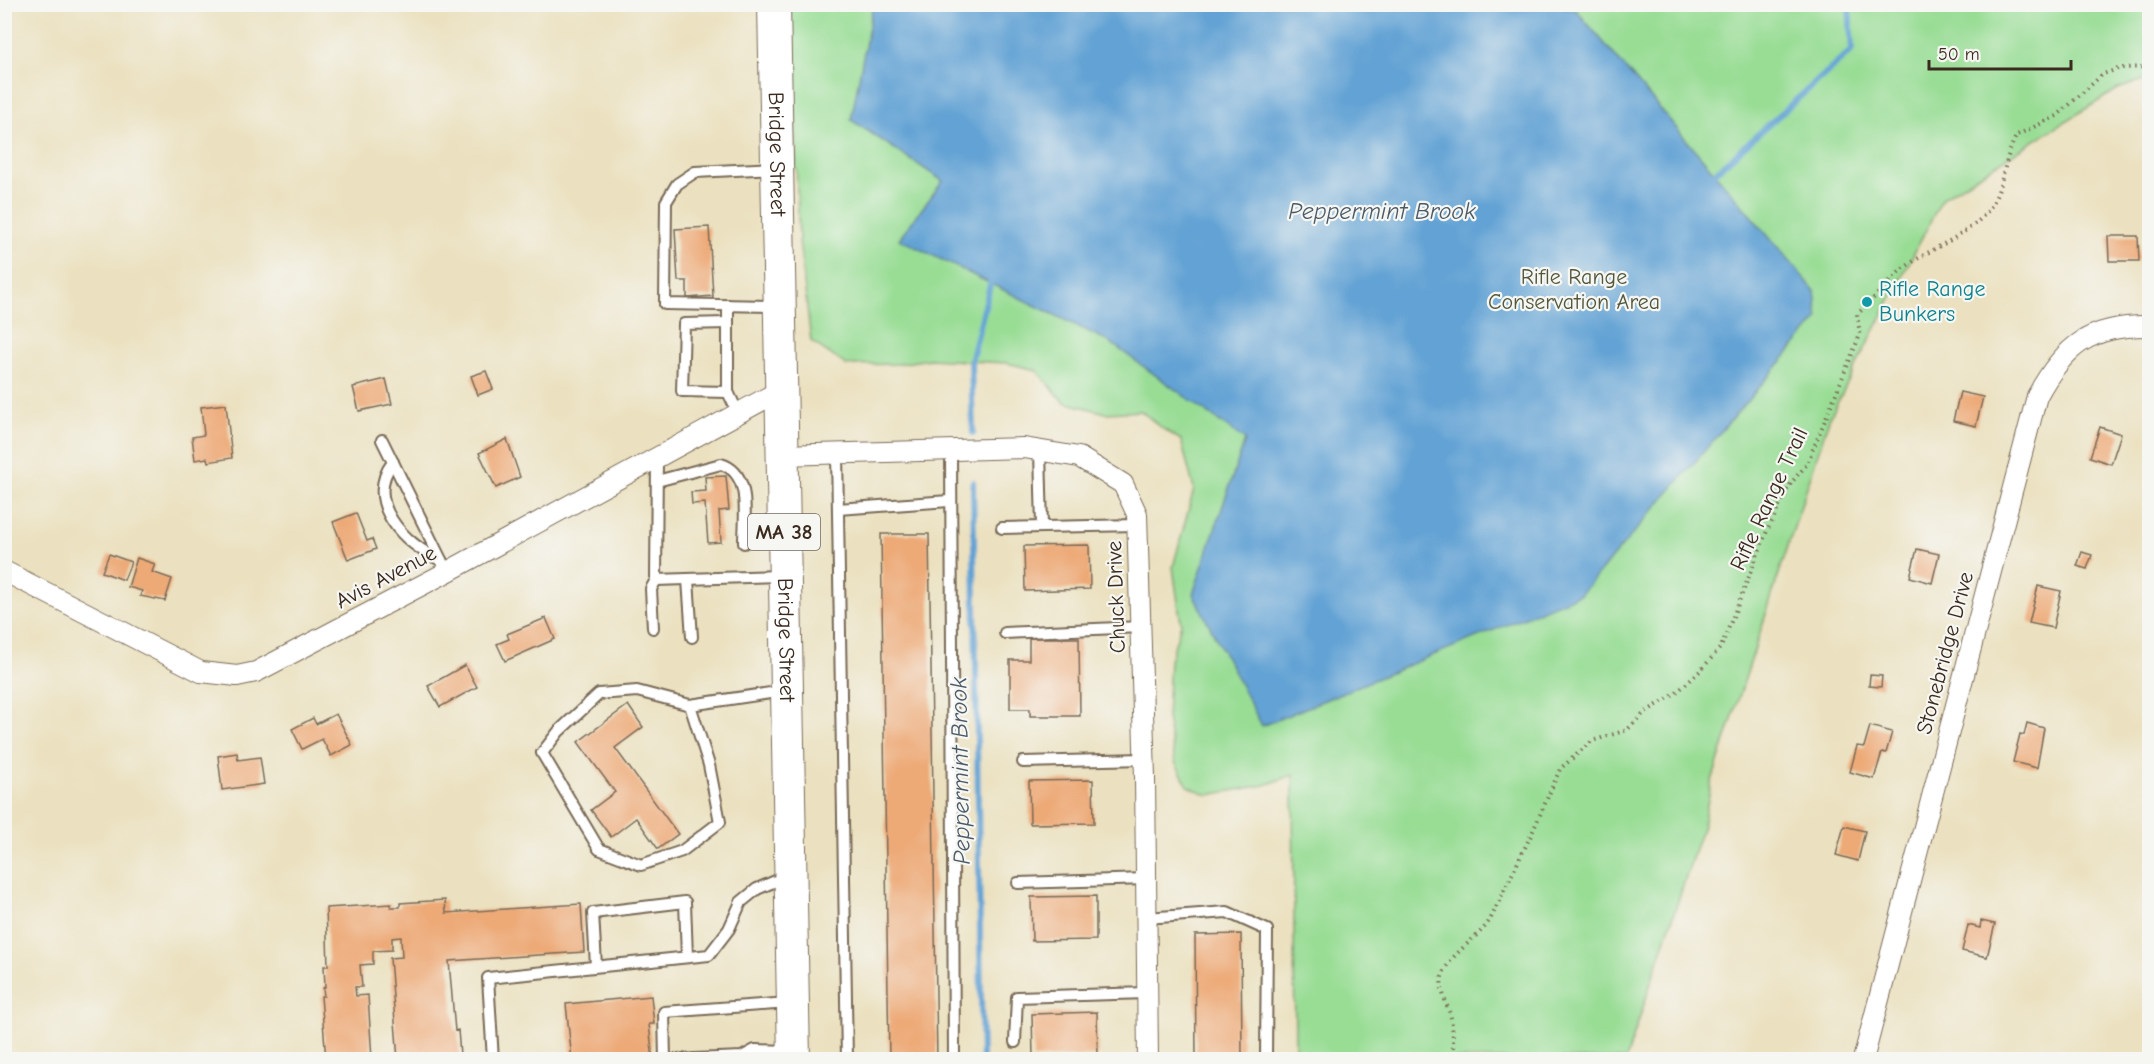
<svg xmlns="http://www.w3.org/2000/svg" width="2154" height="1064" font-family="'Comic Neue',sans-serif">
<rect width="100%" height="100%" fill="#f6f6f2"/>
<filter id="ink" filterUnits="userSpaceOnUse"><feTurbulence type="fractalNoise" baseFrequency=".0167" numOctaves="2"/><feDisplacementMap in="SourceGraphic" scale="12" xChannelSelector="R" yChannelSelector="G"/><feConvolveMatrix kernelMatrix="1 2 1 2 8 2 1 2 1" color-interpolation-filters="sRGB"/></filter>
<filter id="wash" filterUnits="userSpaceOnUse"><feTurbulence type="fractalNoise" baseFrequency=".008" numOctaves="4" result="noise"/><feDisplacementMap in="SourceGraphic" scale="24" xChannelSelector="R" yChannelSelector="G"/><feGaussianBlur stdDeviation="1.35" result="paint"/><feColorMatrix in="noise" values="0 0 0 0 0 0 0 0 0 0 0 0 0 0 0 0 0 1.4 0 .05"/><feComposite in="paint" operator="in"/></filter>
<g filter="url(#wash)">
<rect width="100%" height="100%" fill="#ebe1c0"/>
<path fill="#99dd95" stroke="#6a845a" stroke-width="1.5" d="M790 5H2149V78L2118 89 1943 197 1829 419 1711 784 1703 825 1626 1059H1295L1293 775 1265 785 1208 795 1188 786 1175 762 1167 718 1170 661 1181 624 1173 567 1194 489 1181 440 1163 429 1141 411 1106 413 1064 402 1036 370 1007 363 929 359 898 364 846 365 811 341 799 240Z"/>
<path fill="#62a2d4" stroke="#4e6679" stroke-width="1.5" d="M873 5 1555 4 1576 10 1815 291 1818 319 1581 594 1262 726 1193 594 1245 440 1108 341 899 239 943 181 851 120Z"/>
<g fill="none" stroke-linecap="round" stroke-linejoin="round">
<g stroke="#62a2d4" stroke-width="6">
<path d="M1710 177 1852 50 1849 4"/>
<path d="M973 433 971 362 992 277"/>
<path d="M973 482 982 1060"/>
</g>
</g>
<g id="blocks">
<g fill="#eda976">
<path d="M709 227 713 296 687 298V281H678L675 229Z"/>
<path d="M2108 236H2138L2139 261H2109Z"/>
<path d="M486 371 493 389 478 395 471 376Z"/>
<path d="M386 379 392 404 359 411 353 387Z"/>
<path d="M1960 392 1983 397 1976 426 1953 421Z"/>
<path d="M226 404 232 458 208 462 207 458 195 460 192 437 204 435 201 407Z"/>
<path d="M2100 427 2121 434 2111 464 2090 457Z"/>
<path d="M507 439 520 477 496 488 479 453Z"/>
<path d="M726 476 729 510 719 511 721 542 708 543 705 503 692 504 691 492 706 491 705 477Z"/>
<path d="M356 513 367 541 372 539 376 549 348 560 333 522Z"/>
<path d="M881 534H929L937 1060H889Z"/>
<path d="M1089 545 1090 589 1025 591 1024 546Z"/>
<path d="M1917 549 1939 554 1932 583 1910 577Z"/>
<path d="M2082 552 2092 555 2087 569 2077 566Z"/>
<path d="M109 554 131 562 124 580 102 572Z"/>
<path d="M137 558 155 564 152 572 172 579 165 601 140 596 142 591 128 587Z"/>
<path d="M2038 586 2061 591 2053 628 2029 623Z"/>
<path d="M546 618 555 639 505 661 497 644 509 639 507 634Z"/>
<path d="M1029 638H1079L1080 716H1030V709H1010V660H1029Z"/>
<path d="M465 665 477 687 440 707 428 686Z"/>
<path d="M1870 675 1882 676 1881 687 1869 686Z"/>
<path d="M628 705 643 727 615 748 678 834 658 849 636 818 611 837 591 810 615 792 578 742Z"/>
<path d="M336 714 352 745 331 756 322 739 302 749 292 729 313 718 316 724Z"/>
<path d="M2027 723 2044 728 2037 768 2013 762 2020 734 2024 735Z"/>
<path d="M1870 726 1892 732 1886 753 1882 752 1874 779 1850 772 1857 746 1864 747Z"/>
<path d="M237 753 238 760 260 757 264 784 222 790 218 756Z"/>
<path d="M1093 780 1094 823 1030 824 1029 781Z"/>
<path d="M1844 826 1865 831 1858 861 1836 855Z"/>
<path d="M1096 896V940L1032 941 1031 897Z"/>
<path d="M445 900 446 913 581 904 584 952 449 961 455 1031 458 1030 460 1055 457 1056V1060H398L390 958 402 957 401 937 392 938V950L373 951V964L360 965 362 987H355L356 996 368 995 372 1060H326L321 996H324L323 988 325 987 324 966H328L326 908 391 904V907H400V903Z"/>
<path d="M1981 921 1995 924 1987 957 1962 951 1968 925 1980 928Z"/>
<path d="M1241 934 1242 1060H1196L1195 935Z"/>
<path d="M651 996 654 1024H649L653 1060H572L566 1004Z"/>
<path d="M1097 1012 1098 1056 1033 1058 1032 1014Z"/>
</g>
</g>
</g>
<g filter="url(#ink)">
<use href="#blocks" fill-opacity="0" stroke="#796a57" stroke-width="1.5"/>
<g fill="none" stroke-linecap="round" stroke-linejoin="round">
<g stroke="#796a57" stroke-width="14">
<g id="service">
<path d="M774 168 695 172 677 184 666 202 665 304 777 306"/>
<path d="M728 305V392L738 413"/>
<path d="M728 323 684 324 682 391 728 392"/>
<path d="M382 440 447 572"/>
<path d="M951 449 954 1060"/>
<path d="M1040 451 1042 527"/>
<path d="M837 452 847 1060"/>
<path d="M657 459 656 580 781 576"/>
<path d="M393 462C363 501 404 545 441 560"/>
<path d="M657 481 721 464C752 473 744 516 744 543"/>
<path d="M838 509 949 501"/>
<path d="M1002 528 1137 525"/>
<path d="M688 580 692 637"/>
<path d="M653 628 651 589 656 580"/>
<path d="M1005 633 1141 627"/>
<path d="M690 705 709 765 720 822 682 851 641 865 599 849 542 753 559 731 599 694 637 691 690 705 784 691"/>
<path d="M1023 762 1144 759"/>
<path d="M1018 883 1146 879"/>
<path d="M1146 918 1227 912 1267 930 1266 1060"/>
<path d="M596 966 593 913 685 902 687 957"/>
<path d="M1015 1042 1017 997 1147 993"/>
<path d="M493 1060 488 978 709 955 729 929 741 902 757 889 787 876"/>
<path d="M665 1060 664 1012 789 1003"/>
<path d="M670 1060 742 1057 755 1050 791 1051"/>
</g>
</g>
<g stroke="#796a57" stroke-width="22">
<g id="minor">
<path d="M782 455 1024 448 1079 457 1123 484 1137 514 1145 778 1148 1060"/>
<path d="M4 571 201 672 237 676 256 672 447 572 781 390"/>
<path d="M1863 1060 2037 396C2064 346 2090 325 2150 326"/>
</g>
</g>
<g stroke="#796a57" stroke-width="34">
<g id="primary">
<path id="s1" d="M774 4 794 1060"/>
</g>
</g>
<path stroke="#796a57" stroke-width="4" stroke-dasharray="1.5 4.5" stroke-linecap="butt" d="M1452 1060C1454 1047 1453 1030 1451 1018 1448 1005 1439 990 1442 977 1448 954 1478 939 1490 920L1532 833 1560 769 1592 741 1627 730 1644 713 1675 694 1701 670 1721 647 1767 531 1791 483 1807 464 1855 347 1860 335 1857 314C1873 301 1884 285 1899 272 1926 249 1964 239 1987 212 2004 191 2003 158 2017 135L2057 116 2103 74 2120 68 2150 67"/>
<use href="#service" stroke="#fff" stroke-width="10"/>
<use href="#minor" stroke="#fff" stroke-width="20"/>
<use href="#primary" stroke="#fff" stroke-width="32"/>
</g>
</g>
<circle fill="#0f9aa8" stroke="#f6f6f2" stroke-width="2" cx="1867" cy="302" r="6"/>
<g text-anchor="middle" dominant-baseline="central" stroke-width="4.5" stroke-linejoin="round" paint-order="stroke">
<rect fill="#f6f6f2" stroke="#73675e" stroke-width="1.5" x="748" y="514" width="72" height="36" rx="4.5"/>
<g font-size="21" font-weight="bold" fill="#3b2a1e">
<text x="784" y="532">MA 38</text>
</g>
<g font-size="22" fill="#3b2a1e" stroke="#f6f6f2">
<text stroke="none"><textPath href="#s1" startOffset="150">Bridge Street</textPath></text>
<text transform="translate(1769 499) rotate(-65)">Rifle Range Trail</text>
<text transform="translate(386 577) rotate(-28)">Avis Avenue</text>
<text transform="translate(1116 597) rotate(-92)">Chuck Drive</text>
<text stroke="none"><textPath href="#s1" startOffset="636">Bridge Street</textPath></text>
<text transform="translate(1945 653) rotate(-75)">Stonebridge Drive</text>
</g>
<g font-size="22" fill="#52573c" stroke="#f6f6f2">
<text x="1574" y="277">Rifle Range<tspan x="1574" dy="25">Conservation Area</tspan></text>
</g>
<g font-size="22" fill="#0d838f" stroke="#f6f6f2" text-anchor="start">
<text x="1879" y="289">Rifle Range<tspan x="1879" dy="25">Bunkers</tspan></text>
</g>
<g font-size="24" font-style="italic" fill="#4b5a67" stroke="#f6f6f2">
<text x="1382" y="211">Peppermint Brook</text>
<text transform="translate(960 771) rotate(-91)">Peppermint Brook</text>
</g>
</g>
<rect width="2154" height="1064" fill="none" stroke="#f6f6f2" stroke-width="24"/>
<path d="M1929 60v9h142v-9" fill="none" stroke="#3b2a1e" stroke-width="3"/>
<text x="1938" y="60" font-size="18" fill="#3b2a1e" stroke="#f6f6f2" stroke-width="4.5" paint-order="stroke">50 m</text>
</svg>
